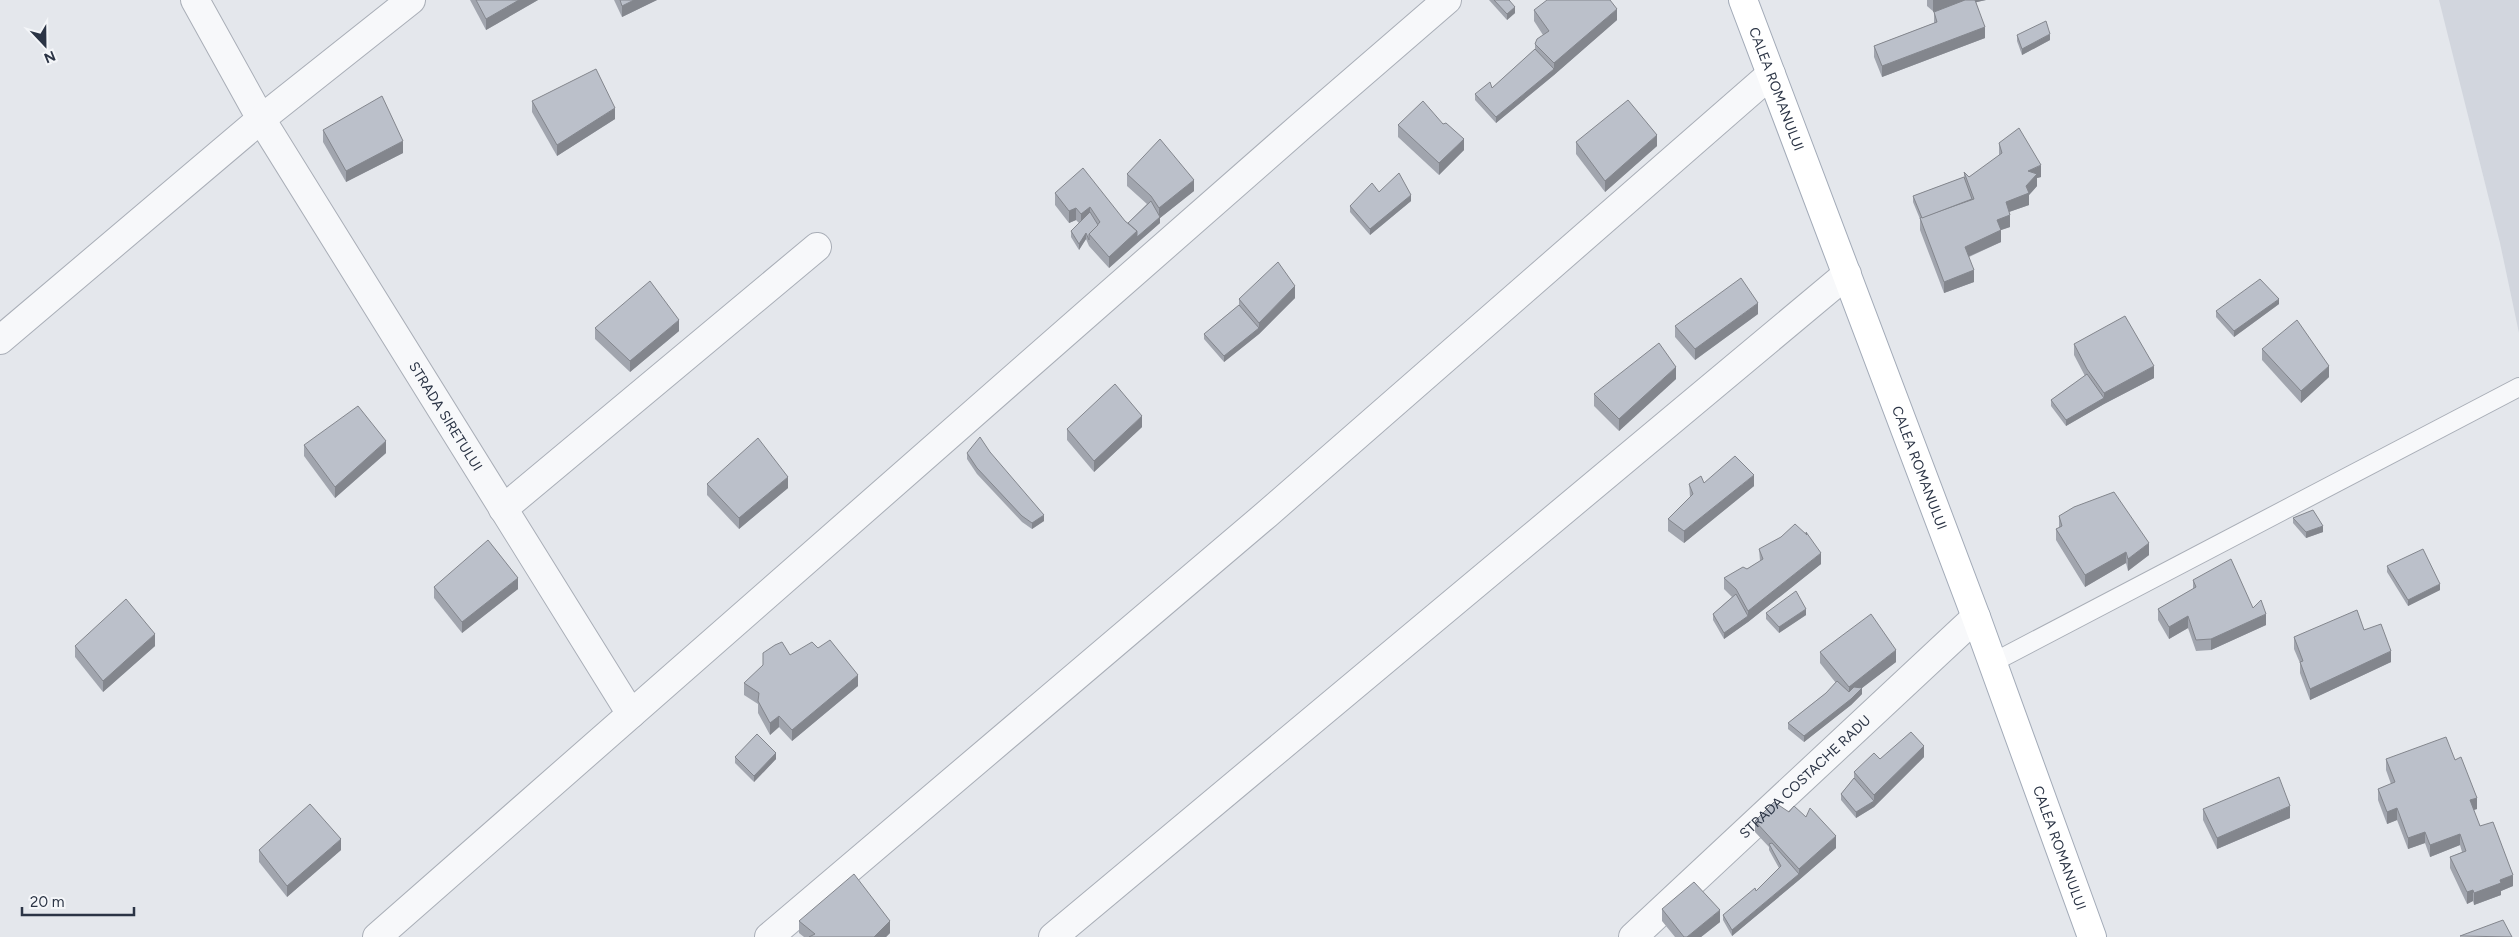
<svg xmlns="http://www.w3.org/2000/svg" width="2519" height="937" font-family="Figtree,sans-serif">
<rect width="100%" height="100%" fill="#e4e7ec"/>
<path fill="#d2d6de" d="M2439 0H2519V333L2500 243Z"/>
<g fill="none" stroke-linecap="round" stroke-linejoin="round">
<g stroke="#a9aeb7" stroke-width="20">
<path id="service" d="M1992 663 2519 387"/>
</g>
<g stroke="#a9aeb7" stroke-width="30">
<g id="minor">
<path id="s1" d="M195 0 261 119 631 714"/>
<path d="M0 340 261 119 411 0"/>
<path d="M503 509 817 247"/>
<path d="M377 937 1300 127 1447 0"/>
<path d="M769 937 1267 514 1771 74"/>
<path d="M1053 937 1847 274"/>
<path id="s2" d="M1633 937 1976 617"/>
</g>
</g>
<g stroke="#a3abb8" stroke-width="30">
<g id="primary">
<path id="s3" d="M1743 0 1976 617 2092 937"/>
</g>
</g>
<use href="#service" stroke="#f7f8fa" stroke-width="18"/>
<use href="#minor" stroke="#f7f8fa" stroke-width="28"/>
<use href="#primary" stroke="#fff" stroke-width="28"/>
</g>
<g fill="#a1a5ae">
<path d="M470 0H538L486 30Z"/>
<path d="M614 0H657L622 17Z"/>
<path d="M1489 0H1509L1515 13 1507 20Z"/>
<path d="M1927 0H1986L1976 2 1985 38 1882 77 1874 57V46L1934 23V12L1927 6Z"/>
<path d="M1534 10 1617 20 1554 75 1496 123 1475 100V94L1492 88 1535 49V44L1543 35 1534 21Z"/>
<path d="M2017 35 2050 40 2022 55 2017 41Z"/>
<path d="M532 101 615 119 557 156 532 112Z"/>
<path d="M1398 125 1464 150 1439 175 1398 137Z"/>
<path d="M323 130 403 153 346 182 323 142Z"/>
<path d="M1576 142 1657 146 1605 192 1576 154Z"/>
<path d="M1999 143 2041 177 2037 178V186L2029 195V205L2009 212 2010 227 2001 230V242L1969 257 1974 282 1944 293 1920 230V219L1913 202V196L1964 177V172L1969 177 1999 156Z"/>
<path d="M1127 174 1194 191 1160 218V223L1109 268 1089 246 1086 239 1079 250 1071 237V231L1079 223 1076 220 1069 223 1055 205V193L1125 221 1128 223 1147 204 1127 186Z"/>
<path d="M1379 192 1411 201 1370 235 1350 212V206Z"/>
<path d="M1295 298 1259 334 1224 362 1204 339V334L1239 305V299Z"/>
<path d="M2279 304 2234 337 2216 317V311Z"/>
<path d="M1758 314 1695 360 1675 337V326Z"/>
<path d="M595 328 679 331 630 372 595 339Z"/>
<path d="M2074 344 2154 378 2104 404 2066 426 2051 406V400L2085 376 2074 355Z"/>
<path d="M2262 349 2329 377 2301 403 2262 360Z"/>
<path d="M1676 379 1619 431 1594 406V394Z"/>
<path d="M1142 427 1094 472 1067 440V429Z"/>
<path d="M304 445 386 453 335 498 304 456Z"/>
<path d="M967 453 1044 521 1032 529 1022 522 977 474 967 459Z"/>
<path d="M1704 483 1754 486 1684 543 1668 531V519L1690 497 1689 484Z"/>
<path d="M707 484 788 488 739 529 707 495Z"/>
<path d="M2059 516 2149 555 2128 571 2126 563 2085 587 2056 540V529L2059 528Z"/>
<path d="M2293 518 2323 532 2306 538 2293 523Z"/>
<path d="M1759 549 1821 564 1748 622 1724 639 1713 620V614L1732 597 1724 589V578L1747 569 1760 561Z"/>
<path d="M2387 566 2440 590 2408 606 2387 572Z"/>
<path d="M2193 580 2253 608 2266 625 2211 650 2196 651 2188 628 2169 639 2158 620V609L2193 589Z"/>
<path d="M434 587 518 589 462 633 434 598Z"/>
<path d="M1766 613 1806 615 1779 633 1766 619Z"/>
<path d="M2364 630 2391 662 2310 700 2300 673V663L2294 649V637Z"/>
<path d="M75 646H155L103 692 75 657Z"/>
<path d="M1820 652 1896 662 1862 688V694L1851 705 1804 742 1788 729V723L1826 693 1836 683 1820 663Z"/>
<path d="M790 655 858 686 792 741 779 727 770 735 758 713V704L744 695V683Z"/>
<path d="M735 757 776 759 754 782 735 763Z"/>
<path d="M1924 757 1874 807 1856 818 1841 800V794L1854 778V772L1880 759Z"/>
<path d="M2386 759 2455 760 2477 809 2473 810 2480 826 2513 886 2501 891V895L2474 905 2473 901 2467 904 2450 868V857L2462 852 2460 845 2430 857 2425 843 2408 849 2397 820 2387 824 2378 800V789L2391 784 2386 770Z"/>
<path d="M2203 809 2290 818 2217 849 2203 820Z"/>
<path d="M1755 821 1836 848 1799 880 1732 936 1723 920V915L1756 891 1779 868 1769 850V847L1755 832Z"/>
<path d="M259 850H341L287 897 259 862Z"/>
<path d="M1662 909 1720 922 1701 937H1675L1662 921Z"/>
<path d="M799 921 890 933 886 937H804L799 933Z"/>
</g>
<g fill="#83868d">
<path d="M519 0H538L486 30V19Z"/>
<path d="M634 0H657L622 17V6Z"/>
<path d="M1933 0H1986L1933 12Z"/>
<path d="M1515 7V13L1507 20V14Z"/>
<path d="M1617 9V20L1554 75 1496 123V117L1554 69V63Z"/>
<path d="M1985 27V38L1882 77V66Z"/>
<path d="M2050 34V40L2022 55V49Z"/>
<path d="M615 108V119L557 156V145Z"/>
<path d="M1657 135V146L1605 192V181Z"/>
<path d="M1464 139V150L1439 175V163Z"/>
<path d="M403 141V153L346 182V171Z"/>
<path d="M2041 165V177L2037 178V186L2029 195V205L2006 213V202L2026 186 2028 171Z"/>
<path d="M1194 180V191L1160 218V223L1137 243V237L1159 218V208Z"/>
<path d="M1411 195V201L1370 235V229Z"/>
<path d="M1090 207V218L1081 226V214Z"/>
<path d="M1076 208V220L1069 223V211Z"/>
<path d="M2010 215V227L2001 230V242L1965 258V247L1997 220Z"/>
<path d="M1137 231V243L1109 268V257Z"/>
<path d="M1086 233V239L1079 250V244Z"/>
<path d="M1974 270V282L1944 293V282Z"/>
<path d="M1295 286V298L1259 334 1224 362V356L1259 328V323Z"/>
<path d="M2279 299V304L2234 337V331Z"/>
<path d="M1758 303V314L1695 360V349Z"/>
<path d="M679 320V331L630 372V361Z"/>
<path d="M2154 366V378L2104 404 2066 426V420L2104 398V393Z"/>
<path d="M2329 366V377L2301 403V391Z"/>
<path d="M1676 367V379L1619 431V419Z"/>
<path d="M1142 416V427L1094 472V461Z"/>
<path d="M386 441V453L335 498V487Z"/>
<path d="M1754 475V486L1684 543V531Z"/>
<path d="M788 477V488L739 529V518Z"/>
<path d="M1044 515V521L1032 529V523Z"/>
<path d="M2323 526V532L2306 538V532Z"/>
<path d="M2149 543V555L2128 571V559Z"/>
<path d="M2126 552V563L2085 587V575Z"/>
<path d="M1821 553V564L1748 622 1724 639V633L1748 616V611Z"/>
<path d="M518 578V589L462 633V622Z"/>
<path d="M2440 584V590L2408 606V600Z"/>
<path d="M1806 609V615L1779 633V627Z"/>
<path d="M2266 614V625L2211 650V639Z"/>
<path d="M2188 616V628L2169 639V627Z"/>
<path d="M155 634V646L103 692V681Z"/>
<path d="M1896 650V662L1862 688V694L1851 705 1804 742V736L1849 698V687Z"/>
<path d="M2391 651V662L2310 700V689Z"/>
<path d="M858 675V686L792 741V730Z"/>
<path d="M779 716V727L770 735V723Z"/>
<path d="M1924 746V757L1874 807 1856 818V812L1874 801V795Z"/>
<path d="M776 753V759L754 782V776Z"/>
<path d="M2477 798V809L2470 811V800Z"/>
<path d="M2290 806V818L2217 849V838Z"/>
<path d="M2397 808V820L2387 824V812Z"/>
<path d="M2425 832V843L2408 849V838Z"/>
<path d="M2460 834V845L2430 857V845Z"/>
<path d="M1836 836V848L1799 880 1732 936V930L1799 874V869Z"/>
<path d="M341 839V850L287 897V886Z"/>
<path d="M2513 875V886L2501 891V895L2474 905V893L2500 880Z"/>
<path d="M2473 890V901L2467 904V892Z"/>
<path d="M1720 910V922L1701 937H1687Z"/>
<path d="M890 921V933L886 937H874Z"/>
</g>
<g fill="#bbc0ca" stroke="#83868d">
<path d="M476 0H519L486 19Z"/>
<path d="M620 0H634L622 6Z"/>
<path d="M1494 0H1509L1515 7 1507 14Z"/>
<path d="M1547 0H1610L1617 9 1554 63 1535 44 1537 39 1549 31 1534 10Z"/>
<path d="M1965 0H1975L1985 27 1882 66 1874 46 1937 22 1934 12Z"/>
<path d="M2046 21 2050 34 2022 49 2017 35Z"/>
<path d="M1535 49 1554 69 1496 117 1475 94 1490 82 1492 88Z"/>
<path d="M596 69 615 108 557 145 532 101Z"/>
<path d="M382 96 403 141 346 171 323 130Z"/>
<path d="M1628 100 1657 135 1605 181 1576 142Z"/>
<path d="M1423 101 1443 124 1446 123 1464 139 1439 163 1398 125Z"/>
<path d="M2019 128 2041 165 2028 171 2037 174 2026 186 2029 193 2006 202 2010 215 1997 220 2001 230 1965 247 1974 270 1944 282 1920 218 1974 199 1964 172 1969 177 2002 153 1999 143Z"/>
<path d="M1160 139 1194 180 1159 208 1151 196 1127 174Z"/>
<path d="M1083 168 1125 221 1137 231 1109 257 1089 234 1100 222 1090 207 1081 214 1076 208 1069 211 1055 193Z"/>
<path d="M1399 173 1411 195 1370 229 1350 206 1372 183 1379 192Z"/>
<path d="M1964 177 1972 199 1922 218 1913 196Z"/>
<path d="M1151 201 1160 217 1137 237V231L1128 223Z"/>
<path d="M1090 212 1098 225 1089 234V240L1086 233 1079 244 1071 231Z"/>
<path d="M1278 262 1295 286 1259 323 1239 299Z"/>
<path d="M1741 278 1758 303 1695 349 1675 326Z"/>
<path d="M2260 279 2279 299 2234 331 2216 311Z"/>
<path d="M650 281 679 320 630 361 595 328Z"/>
<path d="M1239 305 1259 328 1224 356 1204 334Z"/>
<path d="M2125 316 2154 366 2104 393 2087 369 2074 344Z"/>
<path d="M2297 320 2329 366 2301 391 2262 349Z"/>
<path d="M1659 343 1676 367 1619 419 1594 394Z"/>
<path d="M2087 374 2104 398 2066 420 2051 400Z"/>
<path d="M1115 384 1142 416 1094 461 1067 429Z"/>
<path d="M358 406 386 441 335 487 304 445Z"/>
<path d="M980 437 990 452 1044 515 1032 523 1022 516 977 468 967 453Z"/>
<path d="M758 438 788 477 739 518 707 484Z"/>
<path d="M1735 456 1754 475 1684 531 1668 519 1693 494 1689 484 1701 476 1704 483Z"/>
<path d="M2114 492 2149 543 2128 559 2126 552 2085 575 2056 529 2062 526 2059 516 2074 507Z"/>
<path d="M2313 510 2323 526 2306 532 2293 518Z"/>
<path d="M1795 524 1807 535 1806 532 1821 553 1748 611 1736 589 1724 578 1743 567 1747 569 1763 559 1759 549 1781 537Z"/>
<path d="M488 540 518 578 462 622 434 587Z"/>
<path d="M2423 549 2440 584 2408 600 2387 566Z"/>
<path d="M2231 559 2253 608 2261 600 2266 614 2211 639 2196 640 2188 616 2169 627 2158 609 2196 587 2193 580Z"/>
<path d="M1796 591 1806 609 1779 627 1766 613Z"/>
<path d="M1736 594 1748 616 1724 633 1713 614Z"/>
<path d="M126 599 155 634 103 681 75 646Z"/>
<path d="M2357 610 2364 630 2381 624 2391 651 2310 689 2300 662 2303 661 2294 637Z"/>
<path d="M1871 614 1896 650 1849 687 1820 652Z"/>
<path d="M830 640 858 675 792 730 779 716 770 723 758 701 759 693 744 683 763 665V653L775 645 782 642 790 655 812 642 818 648Z"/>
<path d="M1837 681 1849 692 1854 687 1862 688 1851 699 1804 736 1788 723 1826 693Z"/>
<path d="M1911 732 1924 746 1874 795 1854 772 1874 753 1880 759Z"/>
<path d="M757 734 776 753 754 776 735 757Z"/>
<path d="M2446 737 2455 760 2461 757 2477 798 2470 800 2480 826 2493 822 2513 875 2500 880 2501 883 2474 893 2473 890 2467 892 2450 857 2466 851 2460 834 2430 845 2425 832 2408 838 2397 808 2387 812 2378 789 2395 782 2386 759Z"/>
<path d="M2279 777 2290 806 2217 838 2203 809Z"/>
<path d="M1854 778 1874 801 1856 812 1841 794Z"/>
<path d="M1774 802 1789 812 1794 806 1806 817 1810 808 1836 836 1799 869 1755 821Z"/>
<path d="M310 804 341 839 287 886 259 850Z"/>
<path d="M1772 843 1799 874 1732 930 1723 915 1755 888 1756 891 1781 866 1769 844Z"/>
<path d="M854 874 890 921 874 937H809L815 934 799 921Z"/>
<path d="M1694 882 1720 910 1687 937H1684L1662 909Z"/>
<path d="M2503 920 2512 937 2460 936Z"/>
</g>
<g text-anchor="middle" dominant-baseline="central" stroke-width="4" stroke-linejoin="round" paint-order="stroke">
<g font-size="14" fill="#2b3445" stroke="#f4f6f9">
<text stroke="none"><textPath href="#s3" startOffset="95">CALEA ROMANULUI</textPath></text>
<text stroke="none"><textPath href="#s1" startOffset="486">STRADA SIRETULUI</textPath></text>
<text stroke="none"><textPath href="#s3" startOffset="500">CALEA ROMANULUI</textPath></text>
<text stroke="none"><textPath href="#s2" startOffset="235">STRADA COSTACHE RADU</textPath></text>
<text stroke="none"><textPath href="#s3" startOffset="905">CALEA ROMANULUI</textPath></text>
</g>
</g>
<g transform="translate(45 45) rotate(158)" stroke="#f4f6f9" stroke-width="4" paint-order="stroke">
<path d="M0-4L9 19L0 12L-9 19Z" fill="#2b3445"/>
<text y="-8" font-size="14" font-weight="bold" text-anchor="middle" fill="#2b3445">N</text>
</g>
<path d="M22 907v8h112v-8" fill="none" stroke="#2b3445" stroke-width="2.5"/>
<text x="30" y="907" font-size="15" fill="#2b3445" stroke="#f4f6f9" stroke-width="4" paint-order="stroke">20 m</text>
</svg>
